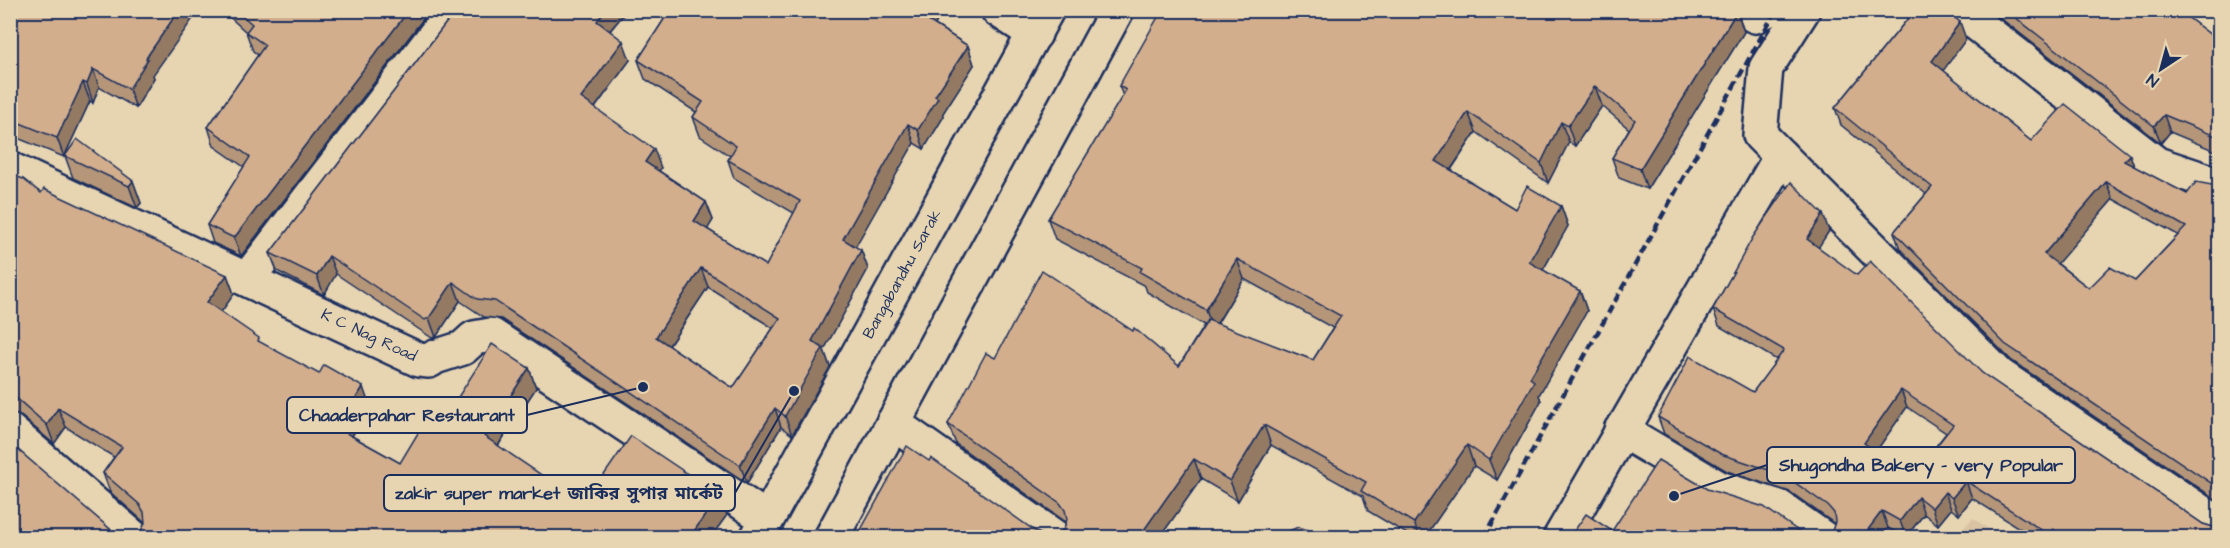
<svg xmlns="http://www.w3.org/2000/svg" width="2230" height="548" font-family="'Architects Daughter','Noto Sans Bengali',sans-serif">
<rect width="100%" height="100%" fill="#e7d4b1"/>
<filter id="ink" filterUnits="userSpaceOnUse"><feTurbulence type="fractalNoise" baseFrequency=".0167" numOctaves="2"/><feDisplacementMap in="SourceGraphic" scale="12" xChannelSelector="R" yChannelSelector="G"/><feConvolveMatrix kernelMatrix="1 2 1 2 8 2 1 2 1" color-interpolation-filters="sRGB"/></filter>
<g filter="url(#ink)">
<path fill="#d9c3a3" d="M1973 518 2000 537H1955Z"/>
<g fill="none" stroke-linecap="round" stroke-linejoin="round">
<g stroke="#1b2f5e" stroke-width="38">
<g id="street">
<path d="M998 10 1035 34"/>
<path d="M1745 10 1755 16 1767 10"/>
<path d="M1803 10 1766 68 1760 135 1999 375 2220 525"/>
<path d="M1959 10 2157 164 2220 185"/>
<path d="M10 169 419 360 429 361 435 357 463 348 474 338 491 335 767 519"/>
<path d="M248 278 454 10"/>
<path d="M893 423 1056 538"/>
<path d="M1621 430 1719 488 1779 507 1823 538"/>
<path d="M10 431 134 538"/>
<path d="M1560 538 1781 156"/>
</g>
</g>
<g stroke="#1b2f5e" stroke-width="38">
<g id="secondary">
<path d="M757 538 1047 10"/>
<path d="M831 538 1117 10"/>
</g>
</g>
<use href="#street" stroke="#e7d4b1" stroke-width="33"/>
<use href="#secondary" stroke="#e7d4b1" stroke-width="33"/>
<path stroke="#1b2f5e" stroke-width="4.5" stroke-dasharray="9 4.5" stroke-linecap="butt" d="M1484 538 1776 10"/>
</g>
<g fill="#b59679" stroke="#1b2f5e" stroke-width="1.5" fill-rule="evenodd">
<path d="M10 10 153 75 154 78 136 108 99 87 93 103 90 101 64 157 10 135Z"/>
<path d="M222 10H430L241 256 213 243 207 225 244 167 214 146 208 127 258 55 253 51 246 32Z"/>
<path d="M456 10H627L610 31 630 60 595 108 661 168 659 171 706 202 713 220 707 229 766 266 794 213 734 178 728 160 730 156 700 136 693 117 696 112 645 79 638 60 670 10H943L935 25 968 46 974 65 943 113 944 116 924 149 914 143 855 247 861 250 868 269 824 350 830 367 792 435 781 427 747 483 501 319 484 317 460 301 436 337 432 338 336 274 324 295 277 271 270 253ZM708 287 773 328 733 388 669 346Z"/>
<path d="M1913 10H1945L1966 39 1943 70 2031 141 2130 155 2134 167 2187 194 2220 185V502L2011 360 1900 249 1894 232 1926 194 1841 125 1835 108 1914 11ZM2113 199 2178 235 2135 281 2089 288 2057 263Z"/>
<path d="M1990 10H2178L2220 42V155L2218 152 2170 132 2161 143Z"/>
<path d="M1737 11 1744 32 1647 189 1619 178 1612 158 1629 129 1602 106 1575 146 1569 142 1548 183 1476 132 1451 170 1515 209 1561 206 1568 226 1543 270 1580 291 1587 311 1539 395 1541 401 1497 480 1474 466 1425 537H1412L1368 511 1363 496 1271 445 1238 501 1201 479 1160 537H857L1038 533 1048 537 1057 535 1064 529 1066 522 956 444 948 424 995 358 1179 366 1204 325 1147 292 1145 286 1055 239 1048 219 1123 96 1119 86ZM1244 279 1333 328 1313 360 1217 324Z"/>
<path d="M65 156 133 181 141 203 137 208 73 178Z"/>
<path d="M10 174 41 193 227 275 234 294 221 312 261 343 370 407 352 436 400 463 446 416 529 368 536 388 498 446 584 504 719 495 727 515 711 537H10L115 533 123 537 132 536 141 531 145 523 110 492 103 473 114 457 66 427 54 444 22 417 14 413H10Z"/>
<path d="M1829 231 1818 247 1982 373 2203 524 2213 527 2220 537H2033L1972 498 1959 515 1951 509 1938 525 1924 514 1906 537 1888 528 1881 537H1825L1832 531 1835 524 1790 492 1727 471 1664 434 1658 417 1753 392 1777 360 1719 326 1713 309ZM1907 407 1946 433 1913 476 1876 451Z"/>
</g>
<g fill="#947a63" stroke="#1b2f5e" stroke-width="1.5">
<path d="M179 10H199L153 75 154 78 136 108 129 89 146 58Z"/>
<path d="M409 10H430L241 256 234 238Z"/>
<path d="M605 10H627L603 39 597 21Z"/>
<path d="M926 10H943L929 35 922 17Z"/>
<path d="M1737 11 1744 32 1647 189 1640 169Z"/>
<path d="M1960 22 1966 39 1938 78 1932 61Z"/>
<path d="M623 41 630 60 588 117 581 98Z"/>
<path d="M968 46 974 65 943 113 944 116 924 149 918 130 935 96Z"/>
<path d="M93 69 99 87 93 103 87 84Z"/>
<path d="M83 82 90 101 64 157 57 138Z"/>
<path d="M1595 86 1602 106 1575 146 1568 126Z"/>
<path d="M1468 112 1476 132 1443 181 1436 161Z"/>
<path d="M2164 115 2170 132 2161 143 2154 126Z"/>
<path d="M1561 122 1569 142 1548 183 1541 163Z"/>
<path d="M908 124 914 143 849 258 843 239Z"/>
<path d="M654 149 661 168 652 181 645 162Z"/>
<path d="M2130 155 2136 172 2124 161Z"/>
<path d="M133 181 141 203 137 208 129 186Z"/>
<path d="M2106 182 2113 199 2051 271 2044 254Z"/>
<path d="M706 202 713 220 701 240 694 221Z"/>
<path d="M1561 206 1568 226 1536 282 1529 262Z"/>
<path d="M1823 214 1829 231 1813 256 1807 239Z"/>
<path d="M861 250 868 269 824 350 830 367 792 435 785 416 812 341Z"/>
<path d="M329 256 336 274 324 295 317 276Z"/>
<path d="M1237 259 1244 279 1213 330 1206 310Z"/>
<path d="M701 268 708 287 662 356 656 337Z"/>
<path d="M227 275 234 294 214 322 207 302Z"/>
<path d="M453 282 460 301 436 337 429 318Z"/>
<path d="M1580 291 1587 311 1539 395 1541 401 1497 480 1489 460 1530 378Z"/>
<path d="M529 368 536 388 491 456 484 436Z"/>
<path d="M363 387 370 407 345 447 337 428Z"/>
<path d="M1901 390 1907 407 1870 460 1864 443Z"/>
<path d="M58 408 66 427 54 444 47 425Z"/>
<path d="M775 408 781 427 747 483 740 465Z"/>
<path d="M1264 425 1271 445 1238 501 1230 481Z"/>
<path d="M1467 445 1474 466 1425 537H1420L1414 523Z"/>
<path d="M1194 459 1201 479 1160 537H1139Z"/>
<path d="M1966 481 1972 498 1959 515 1952 498Z"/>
<path d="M1945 492 1951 509 1938 525 1932 508Z"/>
<path d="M719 495 727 515 711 537H690Z"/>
<path d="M1918 497 1924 514 1906 537 1900 521Z"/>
<path d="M1882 511 1888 528 1881 537H1864V535Z"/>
<path d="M2053 529 2056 537H2052Z"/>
<path d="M1857 530 1859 537H1852Z"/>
</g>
<g fill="#d3ae8d" stroke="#1b2f5e" stroke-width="1.5" fill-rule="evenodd">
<path d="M10 10H179L146 58 148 59 129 89 93 69 87 84 83 82 57 138 10 119Z"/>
<path d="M236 10H409L234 238 207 225 250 157 208 127 265 45 246 32 252 24Z"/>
<path d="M456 10H605L597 21 623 41 581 98 654 149 645 162 706 202 694 221 766 266 800 201 728 160 736 146 693 117 703 102 638 60 670 10H926L922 17 968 46 935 96 938 98 918 130 908 124 843 239 861 250 812 341 823 348 785 416 775 408 740 465 495 301 477 299 453 282 429 318 425 320 329 256 317 276 270 253ZM701 268 780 318 733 388 656 337Z"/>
<path d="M1162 10H1736L1737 11 1640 169 1612 158 1635 120 1595 86 1568 126 1561 122 1541 163 1468 112 1436 161 1515 209 1527 186 1561 206 1529 262 1580 291 1530 378 1534 381 1489 460 1467 445 1414 523 1361 491 1366 482 1264 425 1230 481 1194 459 1139 537H857L907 446 929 461 931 458 1038 533 1048 537 1057 535 1064 529 1067 519 1065 510 1060 503 948 424 986 353 995 358 1042 270 1133 331 1134 328 1179 366 1208 320 1313 360 1341 316 1237 259 1206 310 1140 272 1142 268 1048 219 1126 90 1119 86Z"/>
<path d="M1915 10H1945L1960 22 1932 61 2031 141 2065 104 2130 155 2124 161 2187 194 2196 182 2217 186 2220 185V489L2005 344 1894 232 1932 187 1835 108ZM2106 182 2186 227 2135 281 2110 267 2089 288 2044 254Z"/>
<path d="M2006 10H2178L2220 42V138L2164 115 2154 126Z"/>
<path d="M77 139 133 181 129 186 65 156Z"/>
<path d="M10 174 23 179 41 193 44 189 227 275 207 302 259 338 258 341 319 374 324 365 363 387 337 428 400 463 433 408 446 416 492 344 529 368 484 436 584 504 631 436 719 495 690 537H418L413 534 411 537H10V443L115 533 123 537 132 536 141 531 145 523 144 512 139 504 103 473 122 447 58 408 47 425 15 397 10 395Z"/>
<path d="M1791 182 1823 214 1807 239 1857 275 1870 261 1982 373 2203 524 2213 527 2220 525V537H2065L2053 529 2052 537 1966 481 1952 498 1945 492 1932 508 1918 497 1900 521 1882 511 1864 535 1857 530 1852 537H1825L1832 531 1835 522 1834 513 1828 506 1784 475 1721 454 1658 417 1690 356 1753 392 1784 350 1713 309 1753 237ZM1901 390 1953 425 1913 476 1864 443Z"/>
<path d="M1658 460 1707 489 1764 507 1807 537H1809H1570L1586 514 1612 531Z"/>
<path d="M1298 527 1332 537H1275Z"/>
</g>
</g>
<g text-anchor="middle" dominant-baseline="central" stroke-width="4.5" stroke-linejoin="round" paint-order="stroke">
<g font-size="16" fill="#1b2f5e" stroke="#e7d4b1">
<text transform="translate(902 274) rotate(-61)">Bangabandhu Sarak</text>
<text transform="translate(369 335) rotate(25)">K C Nag Road</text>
</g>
</g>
<path fill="none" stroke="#1b2f5e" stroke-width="2" d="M643 387L527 415M1674 496L1767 465M794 391L735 493"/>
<g fill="#1b2f5e" stroke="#e7d4b1" stroke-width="2">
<circle cx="643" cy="387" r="6"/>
<circle cx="1674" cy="496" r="6"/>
<circle cx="794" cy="391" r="6"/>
</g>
<g fill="#e7d4b1" stroke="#1b2f5e" stroke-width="2">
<rect x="287" y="397" width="240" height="36" rx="6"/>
<rect x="1767" y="447" width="308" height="36" rx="6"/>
<rect x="384" y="475" width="351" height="36" rx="6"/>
</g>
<g font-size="18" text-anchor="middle" font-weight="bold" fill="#1b2f5e">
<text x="407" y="421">Chaaderpahar Restaurant</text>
<text x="1921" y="471">Shugondha Bakery - very Popular</text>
<text x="559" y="499">zakir super market জাকির সুপার মার্কেট</text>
</g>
<rect width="2230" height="548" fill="none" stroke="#e7d4b1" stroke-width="36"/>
<rect x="18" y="18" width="2194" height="512" fill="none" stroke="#1b2f5e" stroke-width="2" filter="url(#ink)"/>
<g transform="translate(2161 69) rotate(216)" stroke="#e7d4b1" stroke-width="4.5" paint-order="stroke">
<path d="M0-4.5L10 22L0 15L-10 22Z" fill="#1b2f5e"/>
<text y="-9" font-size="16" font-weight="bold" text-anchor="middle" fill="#1b2f5e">N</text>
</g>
</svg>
